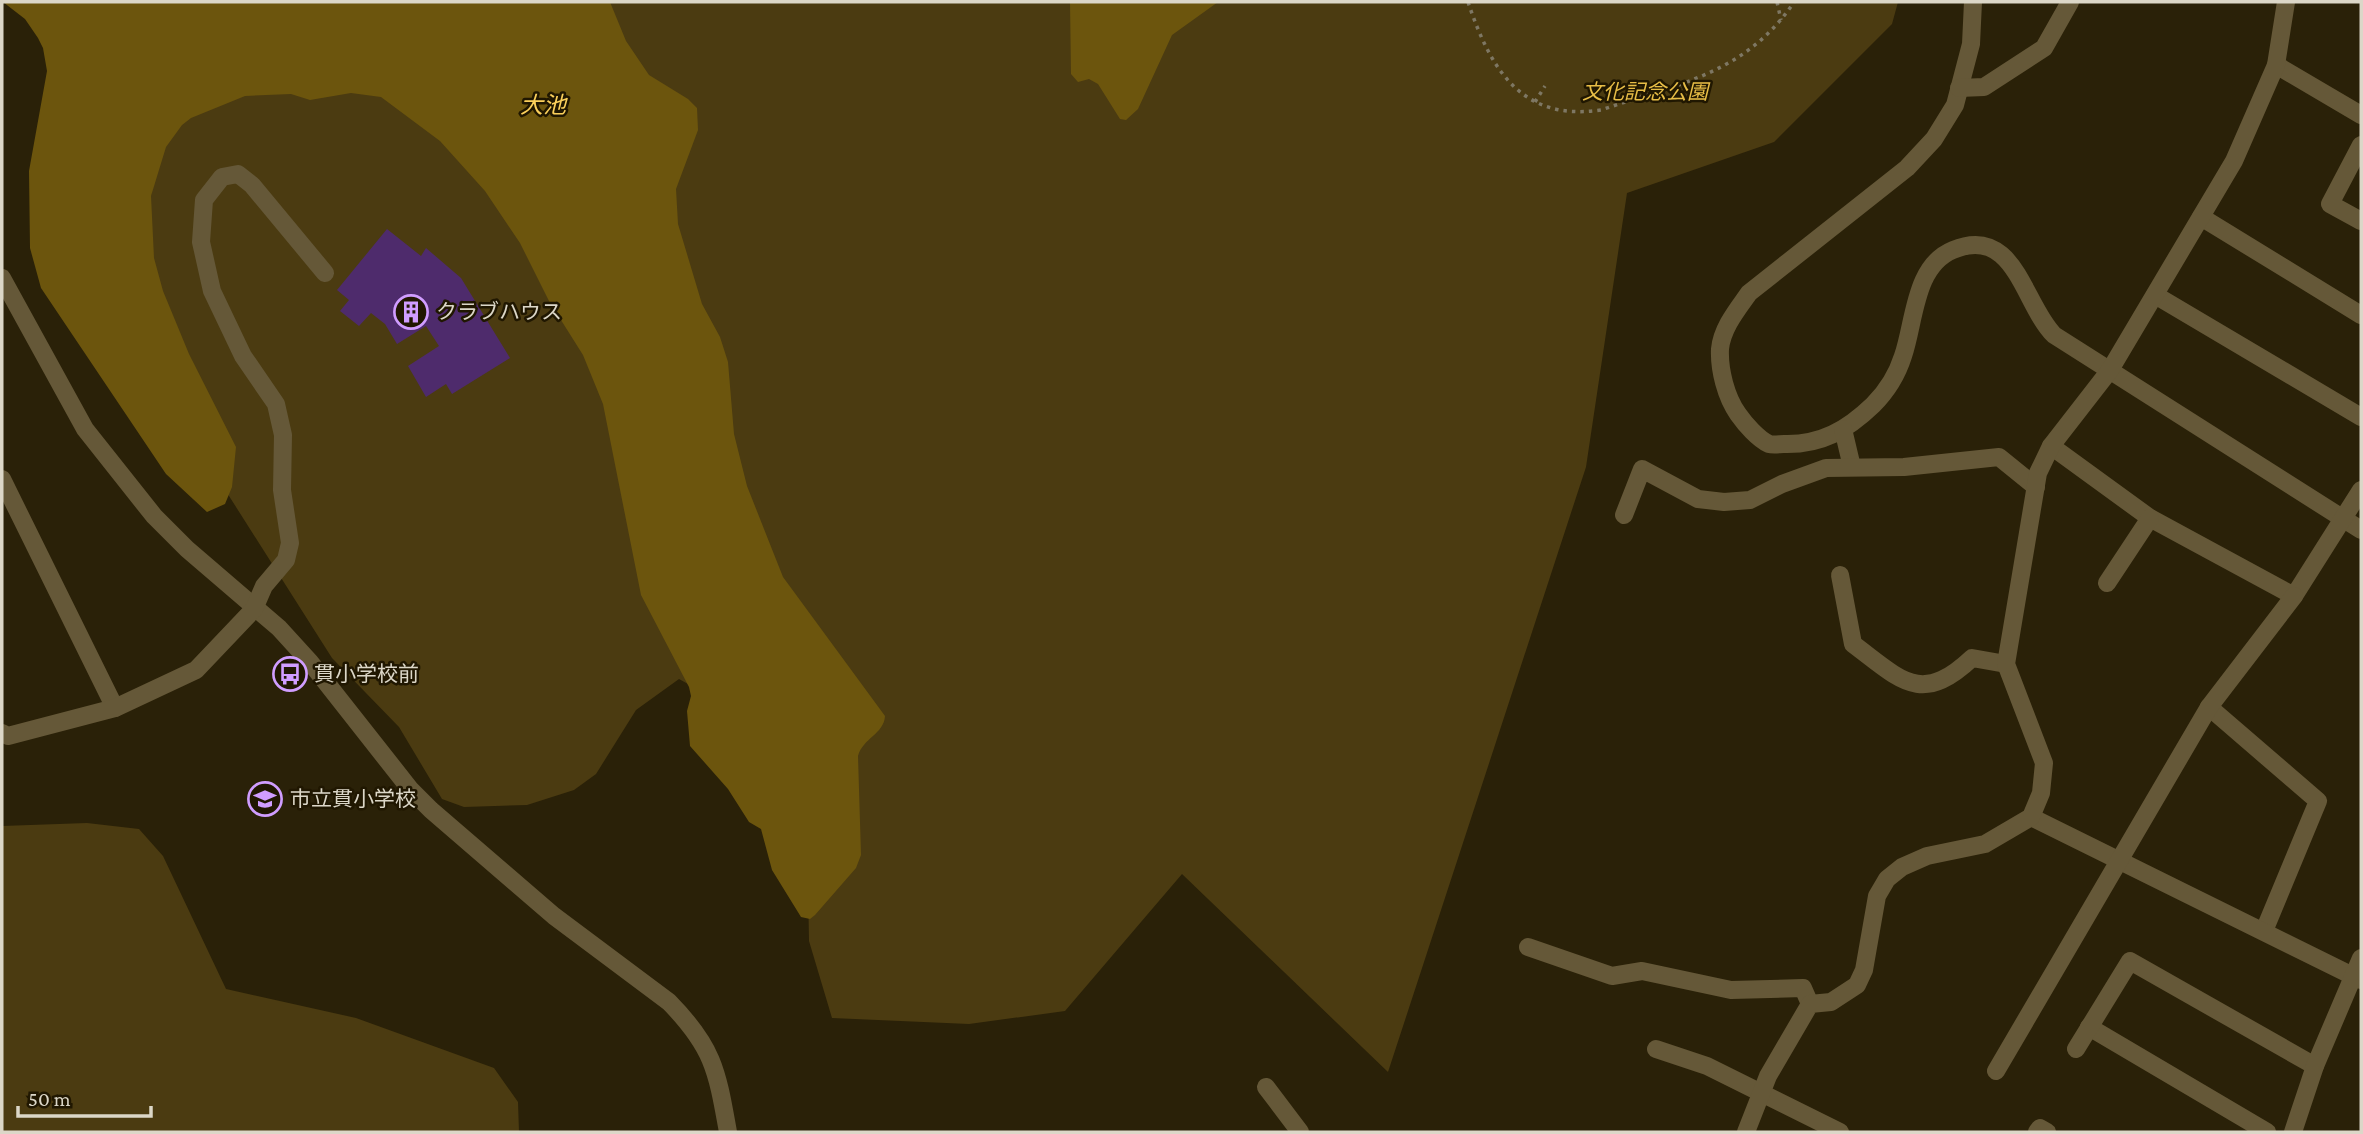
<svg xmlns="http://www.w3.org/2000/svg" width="2363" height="1134" font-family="'Crimson Pro','Noto Sans JP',serif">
<rect width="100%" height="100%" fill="#2a2108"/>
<g fill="#4b3b11">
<path d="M171 2H1898L1892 24 1774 142 1627 193 1586 467 1388 1072 1182 874 1065 1011 969 1024 832 1018 809 941 807 828 706 694 679 679 636 710 596 774 574 790 527 805 464 807 442 799 399 727 332 658 182 422 140 302Z"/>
<path d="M87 823 139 829 163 856 226 989 356 1018 494 1068 518 1102 519 1132H2V826Z"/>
</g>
<g fill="#6c550d">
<path d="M3 2H610L626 41 649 75 688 99 697 108 698 130 676 189 678 224 702 304 720 337 728 362 734 434 747 486 783 577 885 716C884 734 863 738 858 756L861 855 856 868 815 915 810 919 801 917 772 870 761 829 749 822 728 789 690 746 687 711 691 696 689 687 641 595 603 404 583 355 549 301 520 243 485 191 440 141 381 97 351 93 310 100 291 94 245 96 191 118 182 125 166 147 151 196 154 258 163 291 189 354 236 447 232 487 225 504 207 512 166 474 41 288 30 248 29 171 47 71 43 48 38 38 25 19Z"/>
<path d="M1070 2H1218L1172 35 1138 109 1126 120 1120 119 1098 84 1089 79 1078 82 1071 74Z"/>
</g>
<path fill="#4e2b6c" d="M387 229 421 256 426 248 461 278 510 358 452 394 446 384 426 397 408 366 439 346 426 326 397 344 385 324 371 313 359 326 340 311 349 300 337 290Z"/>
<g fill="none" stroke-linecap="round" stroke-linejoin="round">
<g stroke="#7e7763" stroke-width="3.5" stroke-dasharray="3.5 5" stroke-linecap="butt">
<path d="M1468 2C1490 68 1521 122 1601 110 1677 84 1746 74 1794 2"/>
<path d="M1777 2 1781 20"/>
<path d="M1535 102 1545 86"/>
</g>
<g stroke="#655838" stroke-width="18">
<path d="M1973 2 1971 44 1955 105 1934 139 1907 168 1749 293C1737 310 1722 328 1720 349 1719 370 1726 397 1738 414 1745 424 1758 439 1769 444 1773 445 1780 444 1784 444 1821 445 1847 430 1873 405 1887 391 1897 375 1903 356 1915 321 1914 266 1953 250 2015 224 2023 304 2054 335L2361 530"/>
<path d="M2276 65 2361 115"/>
<path d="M1959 88 1984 87 2044 48 2070 2"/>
<path d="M2361 145 2330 204 2361 221"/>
<path d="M2201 217 2361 315"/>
<path d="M2 278 85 429 154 516 187 549 279 628 310 662 410 789 431 810 554 916 669 1002C714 1048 717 1071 728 1132"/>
<path d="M2155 295 2361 417"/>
<path d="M1843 429 1852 467"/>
<path d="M2051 446 2150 518 2294 596 2361 490"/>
<path d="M2 479 115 708"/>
<path d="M1624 515 1642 469 1698 499 1724 502 1750 500 1782 484 1826 468 1904 467 1999 457 2036 487"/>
<path d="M1840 575 1853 644C1901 680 1921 706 1972 658L2006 664"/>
<path d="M2107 583 2150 518"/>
<path d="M2209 707 2318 801 2264 931"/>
<path d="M2 733 8 736 115 708 196 670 254 609 264 586 286 560 290 543 282 490 283 435 276 404 243 356 212 291 201 242 204 200 222 177 238 174 252 185 325 273"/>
<path d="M2031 817 2361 980"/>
<path d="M1528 947 1612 976 1642 971 1731 990 1803 988 1810 1004"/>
<path d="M2089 1027 2267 1132"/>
<path d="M1656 1049 1707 1066 1840 1132"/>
<path d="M2076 1049 2130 961 2315 1066"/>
<path d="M1996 1071 2209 707 2294 596"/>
<path d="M1266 1087 1300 1132"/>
<path d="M1746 1132 1768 1076 1810 1004 1831 1002 1857 985 1864 970 1877 896 1887 879 1902 867 1927 856 1985 844 2031 817 2041 793 2044 763 2006 664 2038 473 2051 446 2110 370 2234 161 2276 65 2286 2"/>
<path d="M2037 1132 2040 1128 2047 1132"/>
<path d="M2293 1132 2315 1066 2361 958"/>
</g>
</g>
<defs>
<g id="building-ring" transform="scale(1.75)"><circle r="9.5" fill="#201701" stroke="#d09dff" stroke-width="1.5"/><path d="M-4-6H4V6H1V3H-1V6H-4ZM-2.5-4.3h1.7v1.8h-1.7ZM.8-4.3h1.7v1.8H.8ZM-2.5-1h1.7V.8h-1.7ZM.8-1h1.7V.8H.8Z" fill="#d09dff"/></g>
<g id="bus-ring" transform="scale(1.75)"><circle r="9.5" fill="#201701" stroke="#d09dff" stroke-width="1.5"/><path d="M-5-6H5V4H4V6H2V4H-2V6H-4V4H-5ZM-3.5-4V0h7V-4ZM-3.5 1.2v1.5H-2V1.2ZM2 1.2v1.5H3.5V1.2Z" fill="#d09dff"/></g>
<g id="school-ring" transform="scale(1.75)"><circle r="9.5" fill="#201701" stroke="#d09dff" stroke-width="1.5"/><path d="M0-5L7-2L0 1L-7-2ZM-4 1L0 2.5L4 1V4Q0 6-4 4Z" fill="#d09dff"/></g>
</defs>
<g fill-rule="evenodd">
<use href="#building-ring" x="411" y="312"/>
<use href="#bus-ring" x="290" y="674"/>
<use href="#school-ring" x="265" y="799"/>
</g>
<g text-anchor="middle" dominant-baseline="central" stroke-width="5" stroke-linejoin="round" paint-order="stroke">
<g font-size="21" font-style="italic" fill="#e7bd46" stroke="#201701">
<text x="1645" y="92">文化記念公園</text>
</g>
<g font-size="21" fill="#dcd7c8" stroke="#201701" text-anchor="start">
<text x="436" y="312">クラブハウス</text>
<text x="314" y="674">貫小学校前</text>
<text x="290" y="799">市立貫小学校</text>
</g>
<g font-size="23" font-style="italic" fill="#fbd05b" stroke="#201701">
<text x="543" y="105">大池</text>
</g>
</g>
<rect width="2363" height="1134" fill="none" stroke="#dcd7c8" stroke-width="7"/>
<path d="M18 1106v10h133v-10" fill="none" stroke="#dcd7c8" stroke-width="3.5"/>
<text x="28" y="1106" font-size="21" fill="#dcd7c8" stroke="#201701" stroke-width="5" paint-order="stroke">50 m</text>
</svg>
